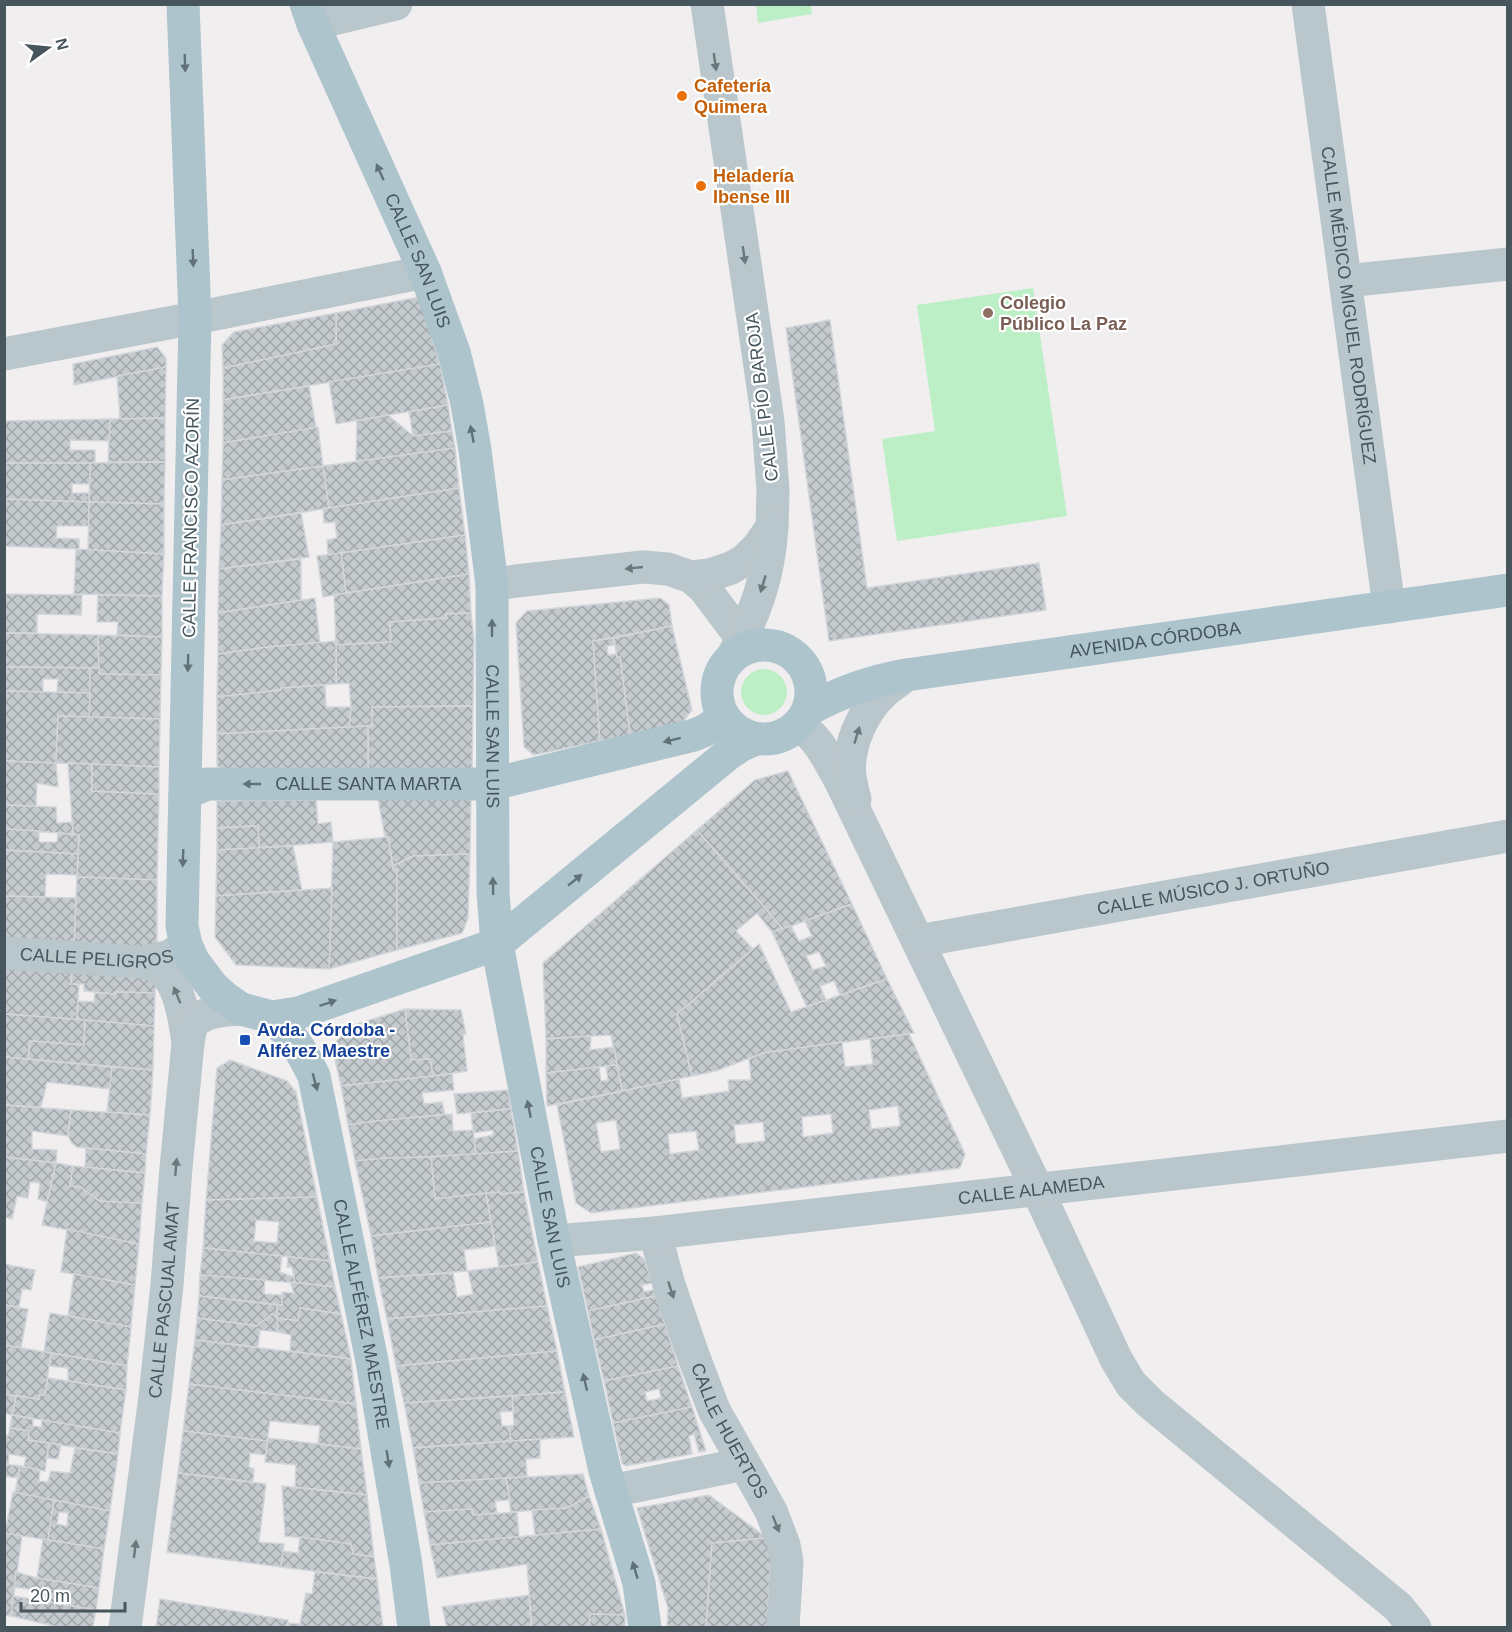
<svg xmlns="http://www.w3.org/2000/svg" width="1512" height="1632" font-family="Arial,sans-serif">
<defs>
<pattern id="building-cross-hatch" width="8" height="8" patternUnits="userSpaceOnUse" patternTransform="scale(1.5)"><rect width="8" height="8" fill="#c5cace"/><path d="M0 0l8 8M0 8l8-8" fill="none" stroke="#a2a7aa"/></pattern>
</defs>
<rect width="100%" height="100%" fill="#f1eeef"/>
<g fill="#bcefc6">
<path d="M756 5H811L812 14 758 23Z"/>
<path d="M1033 288 1067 516 897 541 882 439 935 431 917 305Z"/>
<circle cx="764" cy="692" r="23"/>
</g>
<g fill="url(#building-cross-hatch)" stroke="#d2d6da" stroke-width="1.5" fill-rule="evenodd">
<path d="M419 297 440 364 223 400V368L336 344V313Z"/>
<path d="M336 313V344L223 368 222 345 234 332Z"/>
<path d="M830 320 867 588 1039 563 1046 610 829 641 786 328Z"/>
<path d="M157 347 166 358V367L74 385 73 364Z"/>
<path d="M440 364 448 405 336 424 329 382Z"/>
<path d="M166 367 165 418 120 419 117 376Z"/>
<path d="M309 386 316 428 223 443V400Z"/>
<path d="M448 405 452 431 413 436 409 412Z"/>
<path d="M388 415 413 436 452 431 455 448 356 462 357 421Z"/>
<path d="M165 418V462H108L110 419Z"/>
<path d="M110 419 109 441 70 440V450H95V463H4V421Z"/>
<path d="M318 427 323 466 222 480 223 443Z"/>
<path d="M455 448 459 488 329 508 323 466Z"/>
<path d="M165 462 164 504 89 502 90 463Z"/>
<path d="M4 463H90V484H72V493H89V502L4 499Z"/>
<path d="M323 466 329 508 221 525 222 480Z"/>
<path d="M459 488 465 535 328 555 327 540 337 538 335 522 324 523 323 509Z"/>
<path d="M4 499 89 502V526H57L56 538 79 539V549L4 546Z"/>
<path d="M89 502 164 504V554L88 550Z"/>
<path d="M301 513 309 557 219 569 221 525Z"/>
<path d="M465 535 469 574 346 593 341 553Z"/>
<path d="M76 549 164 554 162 596 74 594Z"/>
<path d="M341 553 346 593 323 597 317 556Z"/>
<path d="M301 559V600L218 613 219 569Z"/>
<path d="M469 574 471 613 446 614 447 618 390 622 391 642 336 645 334 595Z"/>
<path d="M4 594 82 595 81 615 37 614V633H4Z"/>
<path d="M98 595 162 596V637L117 635 118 622H97Z"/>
<path d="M315 598 320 643 268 647 218 654V613Z"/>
<path d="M660 598 669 605 672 626 593 641 600 741 534 755 524 747 516 623 527 611Z"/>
<path d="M471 613 474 638 473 706 372 707V726L349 727 351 707 349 683 336 684V645L391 642 390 622 447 618 446 614Z"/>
<path d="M672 626 692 710 680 725 630 735 620 657H617L614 638Z"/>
<path d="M4 633 98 635 99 668 4 667Z"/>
<path d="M98 635 162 637 161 675 99 674Z"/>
<path d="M614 638V645L607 646 608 655 616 654 617 657H620L630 735 600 741 593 641Z"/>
<path d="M336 641V684L281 688V690L217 697 218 654 268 647Z"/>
<path d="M4 667 90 668V693L57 692 58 679H43V692L4 691Z"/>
<path d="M90 668H99V674L161 675 160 719 89 717Z"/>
<path d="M325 685 326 707H351L349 727 217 734V697L281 690V688Z"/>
<path d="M4 691 90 693 89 717 58 716 56 763 4 761Z"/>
<path d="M473 706 472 772 368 773V726H372V707Z"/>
<path d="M58 716 160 719 159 767 56 763Z"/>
<path d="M368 726V773H224L217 765V734Z"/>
<path d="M4 761 56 763 58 787 37 783 36 807 4 805Z"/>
<path d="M68 763 92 764V791L159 794 157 880 77 877 79 835 73 834Z"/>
<path d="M92 764 159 767V794L92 791Z"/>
<path d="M788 771 852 904 783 929 697 830 755 780Z"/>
<path d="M471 797 470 854 413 856 393 866 388 837H385L378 799Z"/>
<path d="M316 800 318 824 331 822 333 842 259 848 258 826 217 828V801Z"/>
<path d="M4 805 56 807 57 823 72 822 73 834 4 829Z"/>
<path d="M258 826 259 848 217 850V828Z"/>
<path d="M4 829 39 831V842H57L58 833 79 835 78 854 4 850Z"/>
<path d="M697 830 783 929 772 932 757 913 736 931 753 949 677 1014 692 1076 622 1091 611 1035 546 1039 543 963Z"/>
<path d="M388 837 393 869 397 870V950L329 969 333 842Z"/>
<path d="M293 846 302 890 216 896 217 850Z"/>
<path d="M4 850 78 854 77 875 46 874 45 897 4 896Z"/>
<path d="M470 854 468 918 462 933 397 950V870L393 869V866L413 856Z"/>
<path d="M77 877 157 880V944L146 950 74 945Z"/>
<path d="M332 888 329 969 236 965 215 937 216 896Z"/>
<path d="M4 896 76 898 74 945 4 940Z"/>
<path d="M852 904 887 979 840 995 834 981 820 986 826 1000 807 1007 772 932 791 926 799 941 812 936 805 921ZM819 952 826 966 813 970 806 956Z"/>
<path d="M759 944 791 1012 887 979 914 1033 763 1053 716 1071 692 1076 677 1014Z"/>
<path d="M4 963 72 968 71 984H79L77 1020 4 1014Z"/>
<path d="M72 968 150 973 156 983 155 993 115 992 116 994 84 991V984H71Z"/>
<path d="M115 992 155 993 154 1026 77 1020 78 1001 94 1002 95 993 116 994Z"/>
<path d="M405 1009 461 1010 466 1034 463 1035 467 1071 433 1076 430 1059 411 1060Z"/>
<path d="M405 1009 411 1060 430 1059 433 1076 341 1086 332 1046 351 1026Z"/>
<path d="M4 1014 85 1020 84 1045 30 1041 28 1059 4 1057Z"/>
<path d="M85 1020 154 1026 153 1070 28 1059 30 1041 84 1045Z"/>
<path d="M909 1034 965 1154 960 1168 591 1213 576 1203 557 1105 679 1079 682 1098 729 1091 728 1080H751L749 1059 763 1053 842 1042 845 1067 873 1064 870 1039ZM898 1106 900 1126 871 1129 869 1110ZM831 1114 833 1133 803 1137 802 1117ZM616 1120 620 1149 601 1152 596 1123ZM763 1122 765 1141 736 1144 734 1125ZM696 1131 699 1150 670 1154 668 1134Z"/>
<path d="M591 1036 590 1050 614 1047 617 1065 546 1073V1039Z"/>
<path d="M4 1057 112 1067 110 1089 47 1082 41 1107 4 1105Z"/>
<path d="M230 1060 287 1081 296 1092 317 1197 206 1200 217 1068Z"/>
<path d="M617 1065 622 1091 547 1106 546 1073 599 1067 601 1081 608 1080 606 1066Z"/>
<path d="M112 1067 153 1070 150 1115 107 1112Z"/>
<path d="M452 1074 454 1090 422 1093 424 1104 442 1102 445 1114 348 1125 341 1086Z"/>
<path d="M508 1090 511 1109 457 1114 454 1094Z"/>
<path d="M4 1105 71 1110 68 1136 32 1131V1149L57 1150 56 1163 4 1157Z"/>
<path d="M511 1109 518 1151 476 1154 474 1139 493 1135V1130L473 1133 471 1113Z"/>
<path d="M71 1110 150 1115 146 1154 77 1147 72 1143 68 1136Z"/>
<path d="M452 1114 453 1131 473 1130 476 1154 355 1161 348 1125 376 1121Z"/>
<path d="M86 1148 146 1154 145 1173 85 1167Z"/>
<path d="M518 1151 524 1192 500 1194V1192L435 1199 431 1157Z"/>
<path d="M4 1157 56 1163 47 1202 38 1199 40 1183 30 1182 28 1198 17 1196 12 1219 4 1217Z"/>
<path d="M431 1157 435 1199 486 1193 491 1222 371 1236 355 1161 385 1158Z"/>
<path d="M56 1163 73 1166 70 1186 81 1187 99 1201 142 1203 139 1244 42 1225Z"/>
<path d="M73 1166 145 1173 142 1203 99 1201 81 1187 70 1186Z"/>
<path d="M500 1192V1194L524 1192 538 1262 499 1267 486 1193Z"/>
<path d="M317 1197 330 1261 203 1248 206 1200ZM256 1220 279 1222 277 1243 254 1241Z"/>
<path d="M491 1222 495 1246 464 1250 467 1271 378 1278 371 1236Z"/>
<path d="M67 1229 139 1244 135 1285 61 1272Z"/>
<path d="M203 1248 282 1256 280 1272 294 1277 295 1283 200 1275Z"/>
<path d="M636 1253 644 1259 652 1283 642 1285 644 1292 654 1290 656 1296 588 1311 578 1267Z"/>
<path d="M288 1257 330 1261 335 1287 295 1283 292 1267H287Z"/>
<path d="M538 1262 547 1306 387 1319 378 1278 453 1273 457 1297 473 1294 468 1271Z"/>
<path d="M4 1264 35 1270 31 1290 22 1289 19 1307 4 1305Z"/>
<path d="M74 1274 135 1285 131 1327 68 1316Z"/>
<path d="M200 1275 265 1280 264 1294 282 1295V1305L199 1296Z"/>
<path d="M290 1282 335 1287 341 1314 300 1308 298 1321 277 1318V1305H282V1292L294 1293Z"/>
<path d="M199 1296 277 1305V1318L272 1314 257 1326 197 1318Z"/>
<path d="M656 1296 665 1324 594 1340 588 1311Z"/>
<path d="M4 1305 28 1309 21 1348 4 1345Z"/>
<path d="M547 1306 557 1351 396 1366 387 1319Z"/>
<path d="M300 1308 341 1314 351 1359 290 1351 291 1335 278 1332 277 1318 298 1321Z"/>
<path d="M50 1313 131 1327 127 1366 44 1352Z"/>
<path d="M272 1314 277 1318 278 1332 260 1330 258 1347 195 1340 197 1318 257 1326Z"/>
<path d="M665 1324 678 1366 604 1381 594 1340Z"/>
<path d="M195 1340 351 1359 356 1404 189 1384Z"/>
<path d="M4 1345 51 1353 45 1395H39V1399L4 1394Z"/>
<path d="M557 1351 565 1392 404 1403 396 1366Z"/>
<path d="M51 1353 127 1366 126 1390 68 1381V1368L50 1366Z"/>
<path d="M678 1366 692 1407 613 1423 604 1381ZM659 1389 661 1398 647 1401 645 1392Z"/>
<path d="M48 1378 126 1390 120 1433 12 1415 16 1396 39 1399V1395H45Z"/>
<path d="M189 1384 356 1404 361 1449 318 1444 320 1426 270 1421 267 1441 183 1431Z"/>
<path d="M565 1392 574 1437 511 1441 509 1426 514 1425 512 1396Z"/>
<path d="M4 1394 16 1396 12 1415 4 1413Z"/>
<path d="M512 1396 513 1411 500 1412 502 1426H509L511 1441 413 1448 404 1403Z"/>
<path d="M692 1407 706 1451 699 1452 694 1434 689 1436 692 1454 626 1466 622 1463 613 1423Z"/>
<path d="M12 1415 33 1419V1426L41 1427 42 1420 120 1433 118 1454 28 1440 29 1431 10 1428Z"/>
<path d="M10 1428 29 1431 28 1440 49 1443 45 1471 24 1467 26 1457 9 1454 8 1464H4V1435L8 1436Z"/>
<path d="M183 1431 267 1441 266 1455 250 1453 249 1467 254 1469 253 1482 178 1473Z"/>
<path d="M268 1438 361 1449 367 1495 295 1487 296 1465 265 1462Z"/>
<path d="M540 1439V1458L526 1459 527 1477 419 1483 413 1448Z"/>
<path d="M49 1443 61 1445 58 1459 47 1458Z"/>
<path d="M75 1448 118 1454 110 1511 15 1493 20 1466 40 1470 39 1481 48 1482 51 1471 70 1473Z"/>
<path d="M4 1464 20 1466 17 1478 4 1476Z"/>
<path d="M178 1473 266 1484 259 1542 284 1544 281 1567 167 1552Z"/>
<path d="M583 1474 589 1496 567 1508 511 1512 506 1478Z"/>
<path d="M506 1478 510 1500 495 1501 497 1513 473 1515 472 1509 424 1512 419 1483Z"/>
<path d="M282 1486 367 1495 374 1557 353 1554 351 1544 285 1536Z"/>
<path d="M13 1492 54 1500 48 1540 4 1533V1523H7Z"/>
<path d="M709 1495 767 1538 712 1543 706 1628H667L668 1608 637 1508Z"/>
<path d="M589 1496 601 1529 535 1535 532 1510 567 1508Z"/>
<path d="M54 1500 110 1511 104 1549 48 1540ZM59 1512 68 1513 67 1526 57 1524Z"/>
<path d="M472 1509 473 1515 517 1512 519 1537 430 1545 424 1512Z"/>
<path d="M601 1529 625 1615 590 1614 589 1628H532L527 1564 437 1578 430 1545Z"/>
<path d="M4 1533 22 1536 11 1616 4 1615Z"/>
<path d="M300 1537 351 1544 353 1554 374 1557 377 1579 281 1567 283 1551 298 1553Z"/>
<path d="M767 1538 771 1553 767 1628H706L712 1543Z"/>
<path d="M43 1539 104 1549 99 1588 37 1578Z"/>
<path d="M16 1572 37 1578 99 1588 96 1610 35 1600 36 1590 14 1587Z"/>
<path d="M315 1572 377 1579 383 1628H287L288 1623 300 1624 306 1593 312 1594Z"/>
<path d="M529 1595 531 1627 447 1628 442 1607Z"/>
<path d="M13 1596 96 1610 93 1625 89 1628H62L11 1616Z"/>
<path d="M160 1599 288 1620 287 1628H156Z"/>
<path d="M590 1614 625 1615V1628H589Z"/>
</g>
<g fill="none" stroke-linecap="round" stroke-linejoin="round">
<g stroke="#b9c6cb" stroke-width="33">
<path id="s1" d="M1308 4 1389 607"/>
<path d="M313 24 396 4"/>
<path d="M1346 281 1508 264"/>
<path d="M4 354 195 318 425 272"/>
<path d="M691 577 704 588 735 629 743 637 759 645"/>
<path d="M492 585 516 581 643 567 668 569 691 577 710 575 731 568 745 560 758 547 772 527 773 491 768 421 707 4"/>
<path d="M734 654C756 611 769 576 772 527"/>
<path d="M798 725C819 737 829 761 841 782L1037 1189 1116 1359 1131 1384 1150 1403 1398 1607 1415 1628"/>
<path d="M855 799C853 792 851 784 850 776 847 747 862 712 884 692 891 686 899 681 906 675"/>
<path id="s2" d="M918 941 1508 836"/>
<path id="s3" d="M4 953 143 962 170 956 186 945"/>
<path d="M143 962C148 964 156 965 161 969 180 983 185 1022 188 1043"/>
<path id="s4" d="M655 1233 669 1285 692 1352 714 1410 771 1511 784 1545 787 1562 783 1628"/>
<path id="s5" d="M554 1241 655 1233 1508 1136"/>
<path d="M611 1491 744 1464"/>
<path id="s6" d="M125 1628 155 1396 167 1285 176 1168 188 1043C189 1038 190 1028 193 1024 203 1010 226 1010 241 1009"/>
</g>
<g stroke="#aec4cd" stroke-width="33">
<path d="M183 4 195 318 182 926 186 945 194 962 212 986 224 997 241 1009 272 1017 298 1013 497 944 727 755 740 746 756 739"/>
<path id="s7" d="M306 4 313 24 425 272 454 352 467 404 475 450 492 585 493 892 497 944 554 1241 605 1471 639 1583 645 1628"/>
<circle cx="764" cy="692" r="47"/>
<path id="s8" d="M808 710C838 693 872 681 906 675L1508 590"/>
<path id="s9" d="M185 798 191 791 207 784H493L694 735C705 731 717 725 722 714"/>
<path id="s10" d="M272 1017C294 1037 301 1050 314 1076L372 1361 406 1565 414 1628"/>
</g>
</g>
<defs><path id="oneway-solid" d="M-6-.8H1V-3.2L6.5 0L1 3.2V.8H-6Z" transform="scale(1.5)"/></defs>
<g fill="#68787d">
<use href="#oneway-solid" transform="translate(715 62) rotate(82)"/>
<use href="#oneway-solid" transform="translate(744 255) rotate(82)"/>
<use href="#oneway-solid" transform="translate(634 568) rotate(174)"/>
<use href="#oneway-solid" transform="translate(763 584) rotate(107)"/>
<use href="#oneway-solid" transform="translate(857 735) rotate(-73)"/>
<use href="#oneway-solid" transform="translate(177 995) rotate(-112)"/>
<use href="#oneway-solid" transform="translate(176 1167) rotate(-85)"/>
<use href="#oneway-solid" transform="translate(671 1290) rotate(72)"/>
<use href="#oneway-solid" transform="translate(776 1524) rotate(68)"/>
<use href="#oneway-solid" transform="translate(135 1549) rotate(-83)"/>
</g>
<g fill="#607278">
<use href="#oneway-solid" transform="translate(185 63) rotate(88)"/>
<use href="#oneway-solid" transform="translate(380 172) rotate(-114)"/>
<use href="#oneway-solid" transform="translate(193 258) rotate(88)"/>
<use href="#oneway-solid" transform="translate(472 434) rotate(-101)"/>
<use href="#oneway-solid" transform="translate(492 628) rotate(-90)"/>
<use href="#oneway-solid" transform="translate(188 663) rotate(91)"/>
<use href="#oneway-solid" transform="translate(672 740) rotate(166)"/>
<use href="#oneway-solid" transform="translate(252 784) rotate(180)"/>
<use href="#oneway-solid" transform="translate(183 858) rotate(92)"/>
<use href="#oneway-solid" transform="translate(575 880) rotate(-39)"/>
<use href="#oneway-solid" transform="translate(493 886) rotate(-91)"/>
<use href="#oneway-solid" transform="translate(328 1003) rotate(-19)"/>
<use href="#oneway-solid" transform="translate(315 1082) rotate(75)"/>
<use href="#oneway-solid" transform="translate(529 1109) rotate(-101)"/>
<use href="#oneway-solid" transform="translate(585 1382) rotate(-103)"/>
<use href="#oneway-solid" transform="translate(388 1459) rotate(81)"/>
<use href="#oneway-solid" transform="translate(635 1570) rotate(-107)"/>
</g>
<g fill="#e8710a" stroke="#fff" stroke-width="2">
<circle cx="682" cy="96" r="6"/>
<circle cx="701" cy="186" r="6"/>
</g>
<circle fill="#8d6e63" stroke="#fff" stroke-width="2" cx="988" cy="313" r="6"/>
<rect fill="#1a4fb4" stroke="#fff" stroke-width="2" x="239" y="1034" width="12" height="12" rx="3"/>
<g text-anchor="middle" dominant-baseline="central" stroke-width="4.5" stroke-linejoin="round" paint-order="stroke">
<g font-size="18" font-weight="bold" fill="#c56008" stroke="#fff" text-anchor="start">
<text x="694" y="86">Cafetería<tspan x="694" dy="21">Quimera</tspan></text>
<text x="713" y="176">Heladería<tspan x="713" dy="21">Ibense III</tspan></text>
</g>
<g font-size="18" fill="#46565c" stroke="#fff">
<text stroke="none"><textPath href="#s7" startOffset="280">CALLE SAN LUIS</textPath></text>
<text stroke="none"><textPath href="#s1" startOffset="304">CALLE MÉDICO MIGUEL RODRÍGUEZ</textPath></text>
<text transform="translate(762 397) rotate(-97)">CALLE PÍO BAROJA</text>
<text transform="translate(191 518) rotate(-89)">CALLE FRANCISCO AZORÍN</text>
<text stroke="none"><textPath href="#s8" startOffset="356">AVENIDA CÓRDOBA</textPath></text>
<text stroke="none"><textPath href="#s7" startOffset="766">CALLE SAN LUIS</textPath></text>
<text stroke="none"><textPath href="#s9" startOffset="188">CALLE SANTA MARTA</textPath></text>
<text stroke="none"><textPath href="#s2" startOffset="300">CALLE MÚSICO J. ORTUÑO</textPath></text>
<text stroke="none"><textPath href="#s3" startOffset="93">CALLE PELIGROS</textPath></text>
<text stroke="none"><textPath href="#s5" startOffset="480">CALLE ALAMEDA</textPath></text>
<text stroke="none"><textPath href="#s7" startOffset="1252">CALLE SAN LUIS</textPath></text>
<text stroke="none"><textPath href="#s6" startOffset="330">CALLE PASCUAL AMAT</textPath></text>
<text stroke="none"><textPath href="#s10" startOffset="316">CALLE ALFÉREZ MAESTRE</textPath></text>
<text stroke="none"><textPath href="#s4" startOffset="212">CALLE HUERTOS</textPath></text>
</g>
<g font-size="18" font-weight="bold" fill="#785e54" stroke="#fff" text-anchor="start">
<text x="1000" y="303">Colegio<tspan x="1000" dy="21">Público La Paz</tspan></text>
</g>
<g font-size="18" font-weight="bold" fill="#164399" stroke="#fff" text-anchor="start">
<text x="257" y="1030">Avda. Córdoba -<tspan x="257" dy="21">Alférez Maestre</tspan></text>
</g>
</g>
<rect width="1512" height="1632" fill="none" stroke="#46565c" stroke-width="12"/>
<g transform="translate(48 48) rotate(75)" stroke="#ffffff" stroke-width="4.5" paint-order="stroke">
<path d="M0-4.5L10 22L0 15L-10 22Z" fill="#46565c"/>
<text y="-9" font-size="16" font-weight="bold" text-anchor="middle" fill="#46565c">N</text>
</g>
<path d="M21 1602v9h104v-9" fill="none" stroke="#46565c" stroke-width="3"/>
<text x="30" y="1602" font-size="18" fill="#46565c" stroke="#ffffff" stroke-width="4.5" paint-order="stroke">20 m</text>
</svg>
